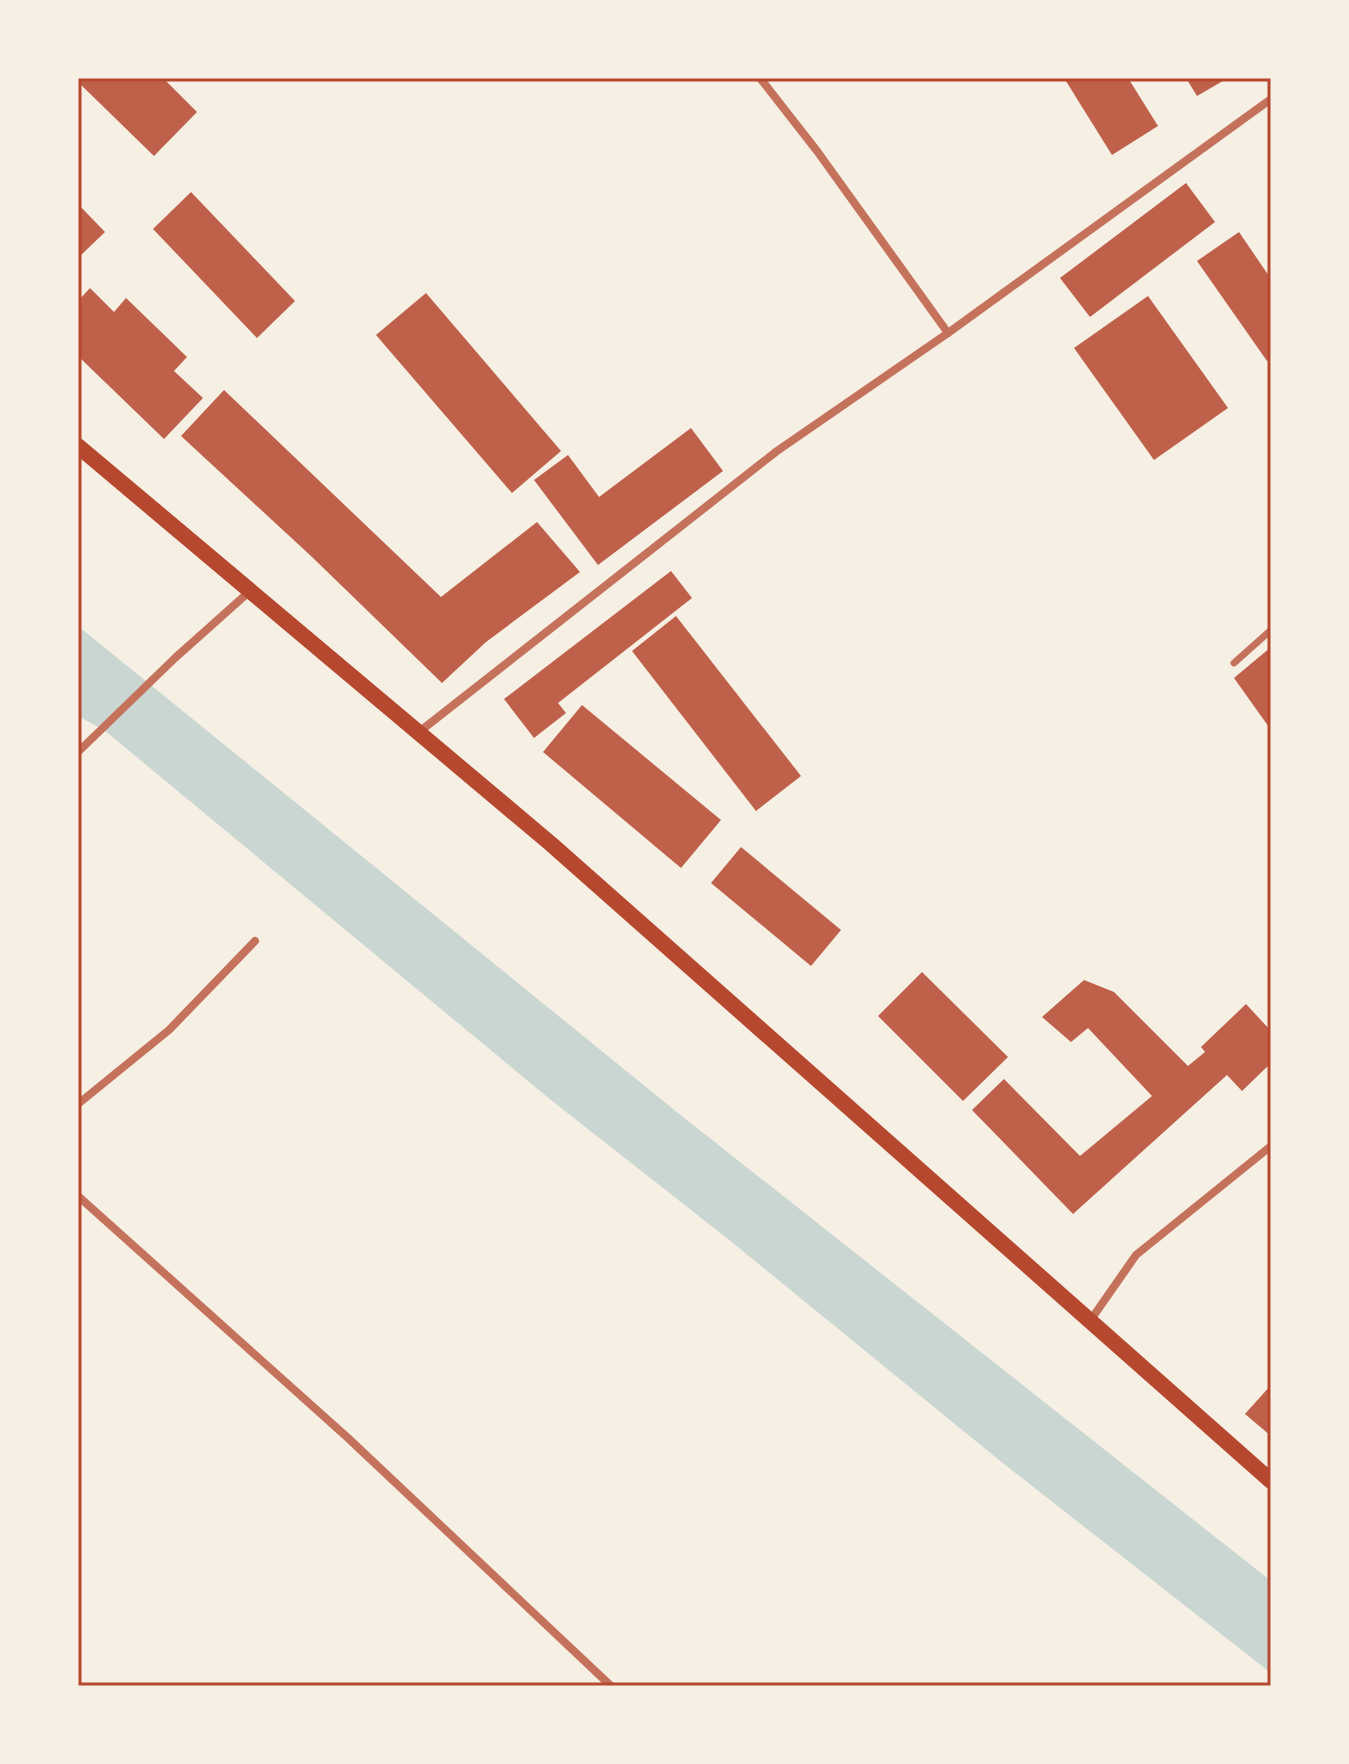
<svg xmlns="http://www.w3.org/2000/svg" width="1349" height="1764" font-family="Lato,sans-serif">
<rect width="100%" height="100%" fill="#f6efe4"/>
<path fill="#c9d6d2" d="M78 626 683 1117 1271 1581V1673L999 1460 728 1239 551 1100 104 730 78 716Z"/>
<g fill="#bf614a">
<path d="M78 78H163L197 112 154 156 78 82Z"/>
<path d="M1064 78H1128L1158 126 1112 155Z"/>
<path d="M1186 78H1228L1197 96Z"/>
<path d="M1186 183 1215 222 1090 317 1060 278Z"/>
<path d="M191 192 295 301 257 338 153 229Z"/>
<path d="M78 204 105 232 78 258Z"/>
<path d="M1239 232 1271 279V358L1267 361 1197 261Z"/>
<path d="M90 288 114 312 126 298 187 357 174 371 203 398 164 439 78 356V301Z"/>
<path d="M426 293 561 451 512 493 376 335Z"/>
<path d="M1148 296 1228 408 1154 460 1074 348Z"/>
<path d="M224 390 441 597 537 522 580 572 486 642 442 683 311 556 181 436Z"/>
<path d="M691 428 723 471 598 565 534 480 568 455 599 497Z"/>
<path d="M671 571 692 598 558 703 566 713 534 738 504 699Z"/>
<path d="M676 616 801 776 756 811 632 651Z"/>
<path d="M1271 647V730L1234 678Z"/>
<path d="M582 705 721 820 681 868 543 752Z"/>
<path d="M741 847 841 930 811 966 711 883Z"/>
<path d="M922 972 1008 1057 963 1101 878 1016Z"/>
<path d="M1084 980 1114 992 1188 1066 1205 1052 1201 1047 1246 1004 1271 1031V1063L1242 1091 1227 1075 1073 1214 972 1110 1004 1079 1080 1156 1152 1096 1088 1028 1071 1042 1042 1017Z"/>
<path d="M1271 1385V1436L1245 1414Z"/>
</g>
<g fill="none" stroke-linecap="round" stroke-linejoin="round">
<path stroke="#c5725c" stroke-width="7" d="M1234 663 1271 630"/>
<g stroke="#c5725c" stroke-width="8">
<path d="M760 78 817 151 948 333"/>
<path d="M419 732 777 451 948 333 1271 99"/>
<path d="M78 752 175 658 250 591"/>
<path d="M78 1104 169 1030 255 941"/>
<path d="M78 1196 348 1438 611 1686"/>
<path d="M1090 1321 1136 1255 1271 1146"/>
</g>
<path stroke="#b5482f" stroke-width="16" d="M78 446 551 844 1271 1481"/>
</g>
<rect width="1349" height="1764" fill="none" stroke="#f6efe4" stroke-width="160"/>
<rect x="80" y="80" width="1189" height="1604" fill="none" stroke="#b5482f" stroke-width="3"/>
</svg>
